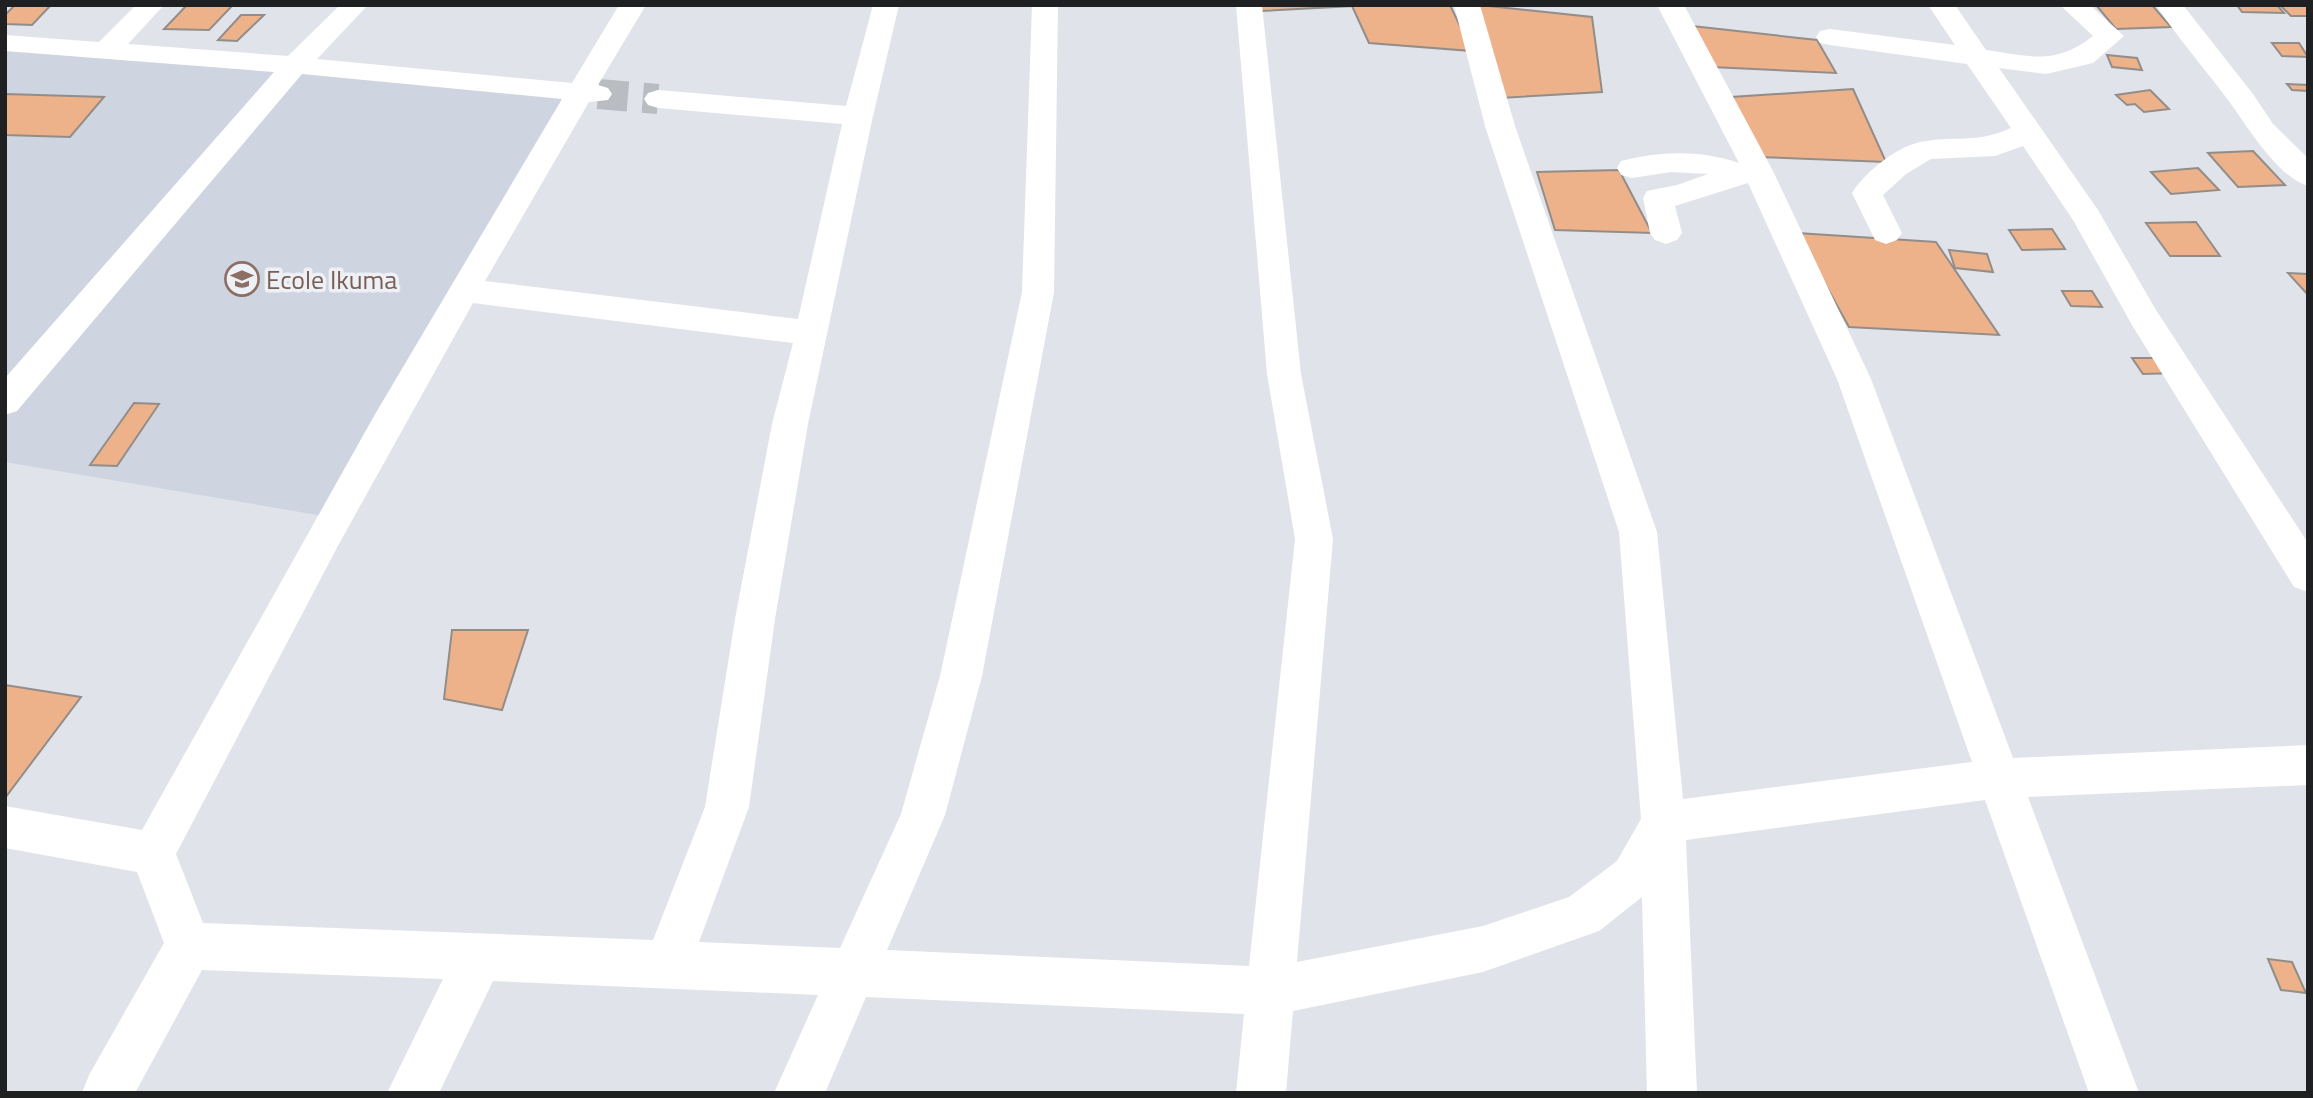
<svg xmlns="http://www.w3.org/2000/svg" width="2313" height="1098" font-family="'Titillium Web',sans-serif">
<rect width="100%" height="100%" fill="#e0e3e9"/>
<path fill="#ced5e0" d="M5 47 583 96 341 519 5 462Z"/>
<g fill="#eeb28b" stroke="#938d8a" stroke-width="2">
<path d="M15 5H51L32 25 5 24V15Z"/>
<path d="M187 5H208L232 6 209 30 164 29Z"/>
<path d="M1261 5H1351L1352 6 1261 11Z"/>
<path d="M1450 5 1472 51 1369 43 1352 6Z"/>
<path d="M1479 5 1592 17 1602 92 1500 98Z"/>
<path d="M2096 5H2152L2171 27 2116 29Z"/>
<path d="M2237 5H2277L2284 13 2242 12Z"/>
<path d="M2280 5H2308V16H2291Z"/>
<path d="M241 15H264L237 41 218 40Z"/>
<path d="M1692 26 1817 40 1836 73 1712 67Z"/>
<path d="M2272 43H2299L2308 57 2282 56Z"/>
<path d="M2107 55 2137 58 2142 70 2112 67Z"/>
<path d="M2287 84 2308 85V91L2292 90Z"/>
<path d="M1853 89 1886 162 1758 157 1732 97Z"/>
<path d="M2150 90 2169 109 2144 112 2135 104 2127 105 2116 95Z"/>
<path d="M5 94 104 97 70 137 5 135Z"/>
<path d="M2253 151 2285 185 2238 187 2208 153Z"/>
<path d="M2198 168 2219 190 2171 194 2151 172Z"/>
<path d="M1619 170 1652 233 1555 230 1537 172Z"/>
<path d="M2196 222 2220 256H2170L2146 223Z"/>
<path d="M2052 229 2065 249 2022 250 2009 230Z"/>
<path d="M1797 233 1936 242 1999 335 1849 327Z"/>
<path d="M1949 250 1987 254 1993 272 1955 268Z"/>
<path d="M2288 273 2308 274V295Z"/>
<path d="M2062 291H2092L2102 307 2071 306Z"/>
<path d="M2132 358H2167L2176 373 2143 374Z"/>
<path d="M134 403 159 404 117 466 90 465Z"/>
<path d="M452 630H528L502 710 444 699Z"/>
<path d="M5 685 81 697 5 798Z"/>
<path d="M2268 959 2292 962 2306 993 2281 990Z"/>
</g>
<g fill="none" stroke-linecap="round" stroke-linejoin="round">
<path stroke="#b9bcc1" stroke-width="30" stroke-dasharray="30 15" stroke-linecap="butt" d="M598 94 658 99"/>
<g fill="#fff" fill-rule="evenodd">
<path d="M136 5H164L128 44 288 56 340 5H368L317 59 572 83 619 5H646L598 85 608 88 612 94 608 100 589 102 485 281 798 319 842 124 658 108 648 105 644 99 648 93 658 90 846 106 873 5H899L873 116 808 424 775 619 749 807 699 942 840 948 901 814 940 676 1022 292 1032 5H1058L1054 292 982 676 945 815 887 950 1249 966 1295 539 1267 374 1236 5H1262L1301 374 1333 539 1297 962 1483 926 1569 897 1617 861 1641 819 1619 532 1485 126 1454 5H1480L1515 126 1657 532 1683 799 1972 762 1837 379 1748 183 1675 206 1682 233 1677 240 1666 244 1655 240 1650 233 1643 198 1647 191 1677 185 1708 174 1671 172 1632 178 1621 175 1617 168 1621 161C1660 151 1700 150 1739 163L1657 5H1684L1773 171 1871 379 2013 758 2308 745V785L2028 797 2139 1093H2089L1985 800 1686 840 1697 1093H1647L1642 897 1599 931 1483 972 1293 1011 1286 1093H1236L1244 1014 866 997 825 1093H774L818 995 493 981 439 1093H387L443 979 202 970 135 1093H82L89 1075 164 943 137 872 5 848V806L142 830 374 416 562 99 302 74 17 411 5 415V378L274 72 5 51V35L99 42ZM473 303 793 343 772 424 735 619 705 807 653 940 203 923 176 854 340 542Z"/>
<path d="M1928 5H1955L1986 50C2031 56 2054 66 2093 36L2060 5H2090L2124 36 2093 63 2046 74 1999 68 2098 210 2156 310 2308 543V592L2294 587 2132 325 2073 220 2023 146 1995 156 1931 159 1906 174 1883 195 1902 233 1897 240 1886 244 1875 240 1852 193C1866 171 1899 144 1926 141 1959 136 1978 143 2011 128L1967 64 1830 45 1820 43 1816 37 1820 31 1830 29 1955 45Z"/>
<path d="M2156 5H2183L2253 94 2273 124 2308 158V186C2279 178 2248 128 2231 104 2207 71 2179 40 2156 5Z"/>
</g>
</g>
<defs>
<g id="school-ring" transform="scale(1.75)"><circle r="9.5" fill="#edf1f6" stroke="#8d6e63" stroke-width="1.5"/><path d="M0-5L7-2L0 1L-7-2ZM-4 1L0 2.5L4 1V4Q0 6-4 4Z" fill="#8d6e63"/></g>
</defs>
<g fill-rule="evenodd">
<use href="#school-ring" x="242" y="279"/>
</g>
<g text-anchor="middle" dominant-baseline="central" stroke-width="7" stroke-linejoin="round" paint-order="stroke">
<g font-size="26" fill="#785e54" stroke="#edf1f6" text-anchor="start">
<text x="266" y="279">Ecole Ikuma</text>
</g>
</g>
<rect width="2313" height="1098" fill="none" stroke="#1e2021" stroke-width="14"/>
</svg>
